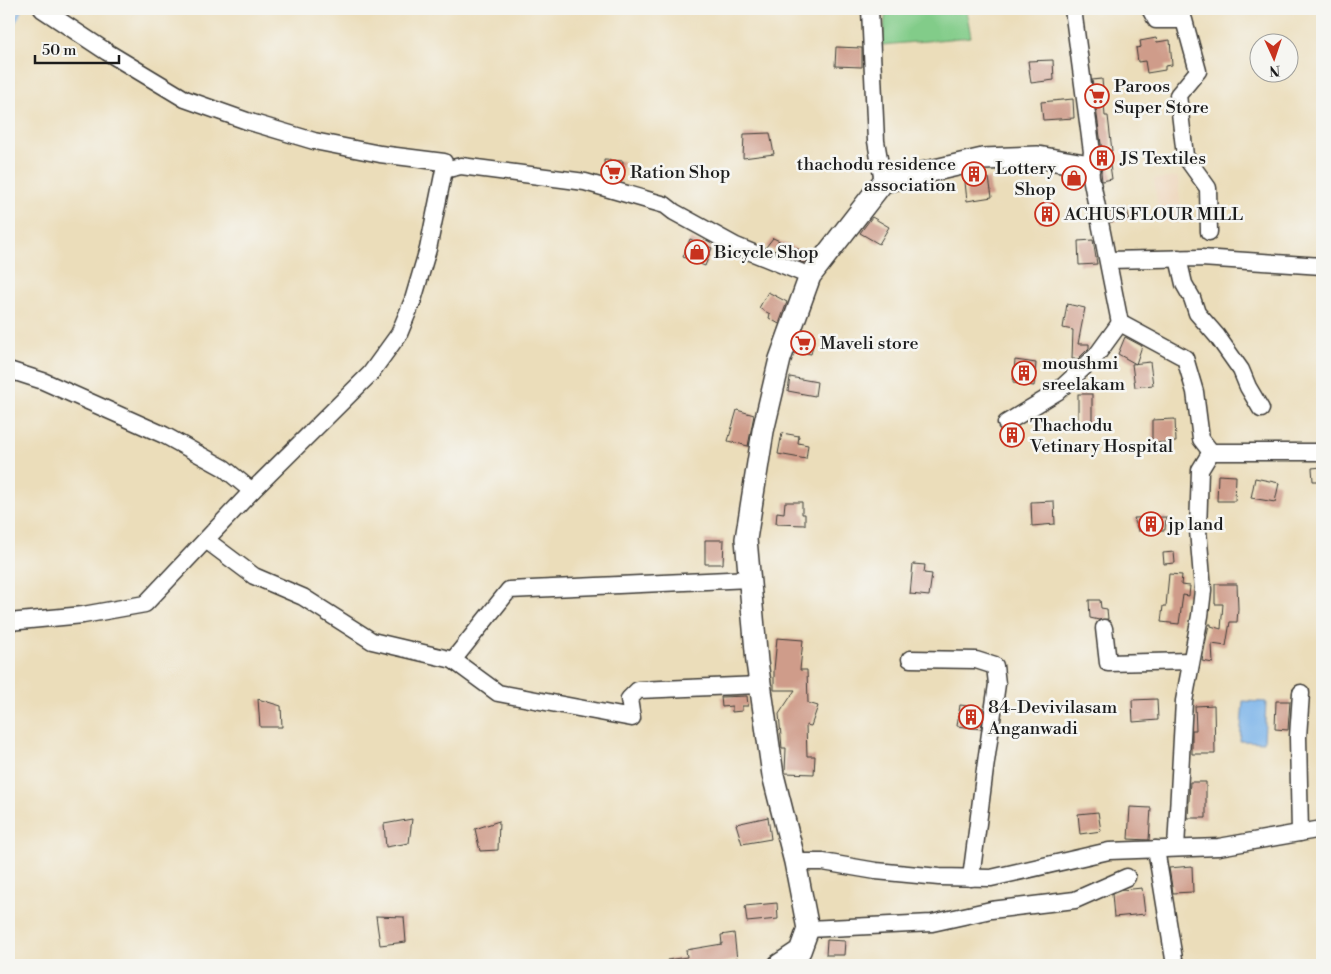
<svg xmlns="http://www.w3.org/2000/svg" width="1331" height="974" font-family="'Libre Bodoni',serif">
<rect width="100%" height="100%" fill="#f6f6f2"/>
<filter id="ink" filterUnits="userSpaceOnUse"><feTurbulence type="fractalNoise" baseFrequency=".02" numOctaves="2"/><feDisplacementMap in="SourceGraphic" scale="10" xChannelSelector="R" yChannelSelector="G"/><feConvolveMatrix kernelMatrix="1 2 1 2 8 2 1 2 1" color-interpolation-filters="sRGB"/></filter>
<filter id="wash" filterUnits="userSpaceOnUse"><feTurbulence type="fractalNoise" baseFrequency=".0096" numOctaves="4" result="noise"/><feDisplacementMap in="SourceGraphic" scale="20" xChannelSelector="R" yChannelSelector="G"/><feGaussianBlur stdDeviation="1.12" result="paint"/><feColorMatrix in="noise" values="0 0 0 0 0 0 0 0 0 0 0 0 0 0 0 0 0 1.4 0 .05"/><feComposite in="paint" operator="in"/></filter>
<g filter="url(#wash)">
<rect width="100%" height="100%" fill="#ebddba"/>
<path fill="#eed6bb" d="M1178 177 1182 223 1159 222 1154 179Z"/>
<path fill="#82cc89" stroke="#4f7452" d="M886 9H966L971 37 882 45Z"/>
<path fill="#79b2e9" stroke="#4a6782" d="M1243 701 1266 702 1264 742 1240 741Z"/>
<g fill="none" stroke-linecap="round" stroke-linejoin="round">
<path stroke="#79b2e9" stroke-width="3" d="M9 32 22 9"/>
</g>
<g id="blocks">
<g fill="#cf9c8a">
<path d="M1156 38 1157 42 1170 40 1172 65 1165 66V70L1147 73 1145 61 1138 62 1136 48 1141 47 1140 41Z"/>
<path d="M836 47 862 48V67L835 66Z"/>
<path d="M1053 60 1054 80 1031 83 1028 61Z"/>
<path d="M1102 79 1105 116H1108L1112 151H1108L1112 179 1102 181 1101 172 1102 168 1101 160 1102 151 1092 80Z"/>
<path d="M1073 99 1074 118 1043 120 1041 102Z"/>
<path d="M770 133 774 154 743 158 744 134Z"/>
<path d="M604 160 623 161 621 182 605 177Z"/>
<path d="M979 173 980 180 989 178 992 197 967 201 965 182 970 181 969 175Z"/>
<path d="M1041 205 1055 206 1053 222H1039Z"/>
<path d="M1127 209 1129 219 1110 222 1108 213Z"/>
<path d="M872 217 889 227 879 244 860 233Z"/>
<path d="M773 238 811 255 804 263 766 247Z"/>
<path d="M690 239 712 248 705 266 683 257Z"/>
<path d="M1093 240 1097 264 1079 265 1078 241Z"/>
<path d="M768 292 787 302 779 324 769 318 770 314 759 308Z"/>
<path d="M1067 304 1085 308 1078 344H1089V348L1078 359H1072L1073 330 1063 328Z"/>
<path d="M803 333 815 336 811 354 796 351Z"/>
<path d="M1125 337 1142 346 1136 364 1118 354Z"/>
<path d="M1015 360 1036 363 1034 386 1013 383Z"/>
<path d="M1150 362 1153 385 1135 387 1132 364Z"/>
<path d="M790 377 817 382 815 396 788 391Z"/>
<rect x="1078" y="394" width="14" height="34"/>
<path d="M737 410 754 415 748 446 728 441Z"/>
<path d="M1175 419 1176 442 1152 443V420Z"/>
<path d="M1016 428 1022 437 1009 445 1001 434 1011 432Z"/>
<path d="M782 433 799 436 798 443 808 445 806 459 778 454Z"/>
<path d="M1322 467V481H1313L1312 468Z"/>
<path d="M1218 475 1236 476 1235 501H1217Z"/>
<path d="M1255 478 1279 483 1275 502 1251 498Z"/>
<path d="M1054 501 1055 524 1032 526 1031 502Z"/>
<path d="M785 502H802V514H805V525L776 524 777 512 784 513Z"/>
<path d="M1166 517 1165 530 1138 531 1134 518Z"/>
<path d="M705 540H724L723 564H705Z"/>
<path d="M1174 552 1175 563 1164 564 1163 553Z"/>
<path d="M913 564 925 565 924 573 932 574 929 596 910 594Z"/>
<path d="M1169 574 1182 575 1181 585 1190 586 1189 596 1183 595 1179 624 1161 622 1163 606H1166Z"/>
<path d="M1215 584H1237L1238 609 1237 622H1230L1226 646 1212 644 1213 663 1202 661 1209 624H1211V626L1221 629 1223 604H1215Z"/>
<path d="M1089 600H1100L1101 608 1107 609 1108 619 1099 620 1090 618Z"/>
<path d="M777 638 803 640 800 670H807L808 703 818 706 811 726 806 725 807 756H815L814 774 785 773 786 748H782L779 714 795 690H774V670Z"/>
<path d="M747 696 748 706H742V711L732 712V706L722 707 721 697Z"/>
<path d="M258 699 281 706 282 727H260Z"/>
<path d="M1157 699 1158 720 1133 722 1132 700Z"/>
<path d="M1276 701H1290L1288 730 1275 729Z"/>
<path d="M960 705 984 708 981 729 957 726Z"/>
<path d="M1214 705 1215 754H1192V730H1196L1195 706Z"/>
<path d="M1190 782H1206V818H1188Z"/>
<path d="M1130 807 1151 808 1149 840 1128 839Z"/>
<path d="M1098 812 1101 831 1080 834 1078 814Z"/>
<path d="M768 817 771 839 742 844 736 824Z"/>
<path d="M412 819 409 843 386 847 384 824Z"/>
<path d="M499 821 498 850 480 851 475 829Z"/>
<path d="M1192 866 1193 892 1173 893 1169 868Z"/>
<path d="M1142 888 1145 914 1114 917 1112 894 1122 890Z"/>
<path d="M777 903 778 919 747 922 745 906Z"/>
<path d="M376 916 404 917 406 942 380 945Z"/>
<path d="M734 933 737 960 710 965H668L667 960 687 957 686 950 722 944 721 935Z"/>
<path d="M827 940 845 941 844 955H826Z"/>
</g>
</g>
</g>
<g filter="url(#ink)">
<use href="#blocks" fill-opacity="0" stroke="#3b3934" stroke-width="1"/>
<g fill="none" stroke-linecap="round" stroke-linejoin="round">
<g stroke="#3b3934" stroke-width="19">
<g id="minor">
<path d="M870 9 876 141 883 182"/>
<path d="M1073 9 1092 152 1090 166 1091 177 1120 323 1185 358 1195 392 1201 439 1211 452H1322"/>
<path d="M1150 9 1156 20H1184L1198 71 1178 95 1185 156 1208 188 1209 232"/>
<path d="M444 170 461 166 585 182 665 205 674 212 736 246 810 276"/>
<path d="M1178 258 1184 284 1192 298 1197 313 1217 336 1241 370 1248 387 1261 409"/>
<path d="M1108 260 1201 258 1322 266"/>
<path d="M9 370 43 381 164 435 224 468 252 491"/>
<path d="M1006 423 1057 392 1096 356 1120 323"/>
<path d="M206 540 254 576 303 597 372 641 453 660 498 693 632 718 629 699 638 690 760 685"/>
<path d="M9 622 83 615 145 604 252 491 370 374 399 334 413 300 428 249 444 170V162L380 154 314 141 247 121 185 99 107 52 42 9"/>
<path d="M1104 628 1108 663 1191 661"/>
<path d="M910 659 976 660 995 666 997 684 985 769 971 878"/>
<path d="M453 660 509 590 750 579"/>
<path d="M1300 833 1298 737 1301 693"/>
<path d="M1176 848 1184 701 1200 616 1203 590 1198 530 1200 470 1211 452"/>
<path d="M1156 849 1175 965"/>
<path d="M795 862H823L876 871 939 877 991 878 1109 851 1219 847 1322 829"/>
<path d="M808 929 932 923 991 910 1075 900 1127 877"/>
</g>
</g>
<g stroke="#3b3934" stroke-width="24">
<path id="major" d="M779 965 800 951 808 929 795 862 773 775 757 662 746 539 763 431 780 359 810 276 883 182 983 159 1038 157 1090 166"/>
</g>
<use href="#minor" stroke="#fff" stroke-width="16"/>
<use href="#major" stroke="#fff" stroke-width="21"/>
</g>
</g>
<defs>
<g id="supermarket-ring" transform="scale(1.25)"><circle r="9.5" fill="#f6f6f2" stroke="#c8321e" stroke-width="1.5"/><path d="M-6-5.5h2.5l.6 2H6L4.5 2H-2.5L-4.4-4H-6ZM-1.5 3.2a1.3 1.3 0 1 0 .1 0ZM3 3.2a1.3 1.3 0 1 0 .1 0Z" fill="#c8321e"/></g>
<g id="building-ring" transform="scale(1.25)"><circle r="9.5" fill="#f6f6f2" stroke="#c8321e" stroke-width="1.5"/><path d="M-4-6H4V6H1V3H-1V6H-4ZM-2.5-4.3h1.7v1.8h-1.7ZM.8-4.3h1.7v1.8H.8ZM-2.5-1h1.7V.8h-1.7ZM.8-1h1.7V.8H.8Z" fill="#c8321e"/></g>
<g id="shop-ring" transform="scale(1.25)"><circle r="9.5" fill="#f6f6f2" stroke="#c8321e" stroke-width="1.5"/><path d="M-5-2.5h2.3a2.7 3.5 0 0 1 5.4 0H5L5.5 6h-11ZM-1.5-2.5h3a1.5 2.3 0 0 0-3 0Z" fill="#c8321e"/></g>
</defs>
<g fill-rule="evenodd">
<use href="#supermarket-ring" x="1097" y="96"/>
<use href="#building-ring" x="1102" y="158"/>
<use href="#supermarket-ring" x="613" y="172"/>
<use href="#building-ring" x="974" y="174"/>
<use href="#shop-ring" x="1074" y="178"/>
<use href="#building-ring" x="1047" y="214"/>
<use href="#shop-ring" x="697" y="252"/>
<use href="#supermarket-ring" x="803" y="343"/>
<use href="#building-ring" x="1024" y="373"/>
<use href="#building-ring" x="1012" y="435"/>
<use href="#building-ring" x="1151" y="524"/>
<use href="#building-ring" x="971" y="717"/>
</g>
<g text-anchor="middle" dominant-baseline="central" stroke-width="5" stroke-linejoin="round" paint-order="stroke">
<g font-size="18" fill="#1c1c1c" stroke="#f6f6f2" text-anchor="start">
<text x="1114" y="86">Paroos<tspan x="1114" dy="21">Super Store</tspan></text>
<text x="1120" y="158">JS Textiles</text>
<text x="956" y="164" text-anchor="end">thachodu residence<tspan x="956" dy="21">association</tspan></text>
<text x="1056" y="168" text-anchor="end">Lottery<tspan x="1056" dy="21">Shop</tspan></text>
<text x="630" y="172">Ration Shop</text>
<text x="1064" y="214">ACHUS FLOUR MILL</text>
<text x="714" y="252">Bicycle Shop</text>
<text x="820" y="343">Maveli store</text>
<text x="1042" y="363">moushmi<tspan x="1042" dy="21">sreelakam</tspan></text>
<text x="1030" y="425">Thachodu<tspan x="1030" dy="21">Vetinary Hospital</tspan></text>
<text x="1168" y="524">jp land</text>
<text x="988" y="707">84-Devivilasam<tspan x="988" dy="21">Anganwadi</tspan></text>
</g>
</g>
<rect width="1331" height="974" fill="none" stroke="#f6f6f2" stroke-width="30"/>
<g transform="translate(1274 58) rotate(177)"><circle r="24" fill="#f6f6f2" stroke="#9f9f9c"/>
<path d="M0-4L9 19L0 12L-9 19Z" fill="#c8321e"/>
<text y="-8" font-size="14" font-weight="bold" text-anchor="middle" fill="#1c1c1c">N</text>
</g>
<path d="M35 55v8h84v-8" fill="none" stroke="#1c1c1c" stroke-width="2.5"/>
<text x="42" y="55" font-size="15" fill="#1c1c1c" stroke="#f6f6f2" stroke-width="4" paint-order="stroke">50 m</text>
</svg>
